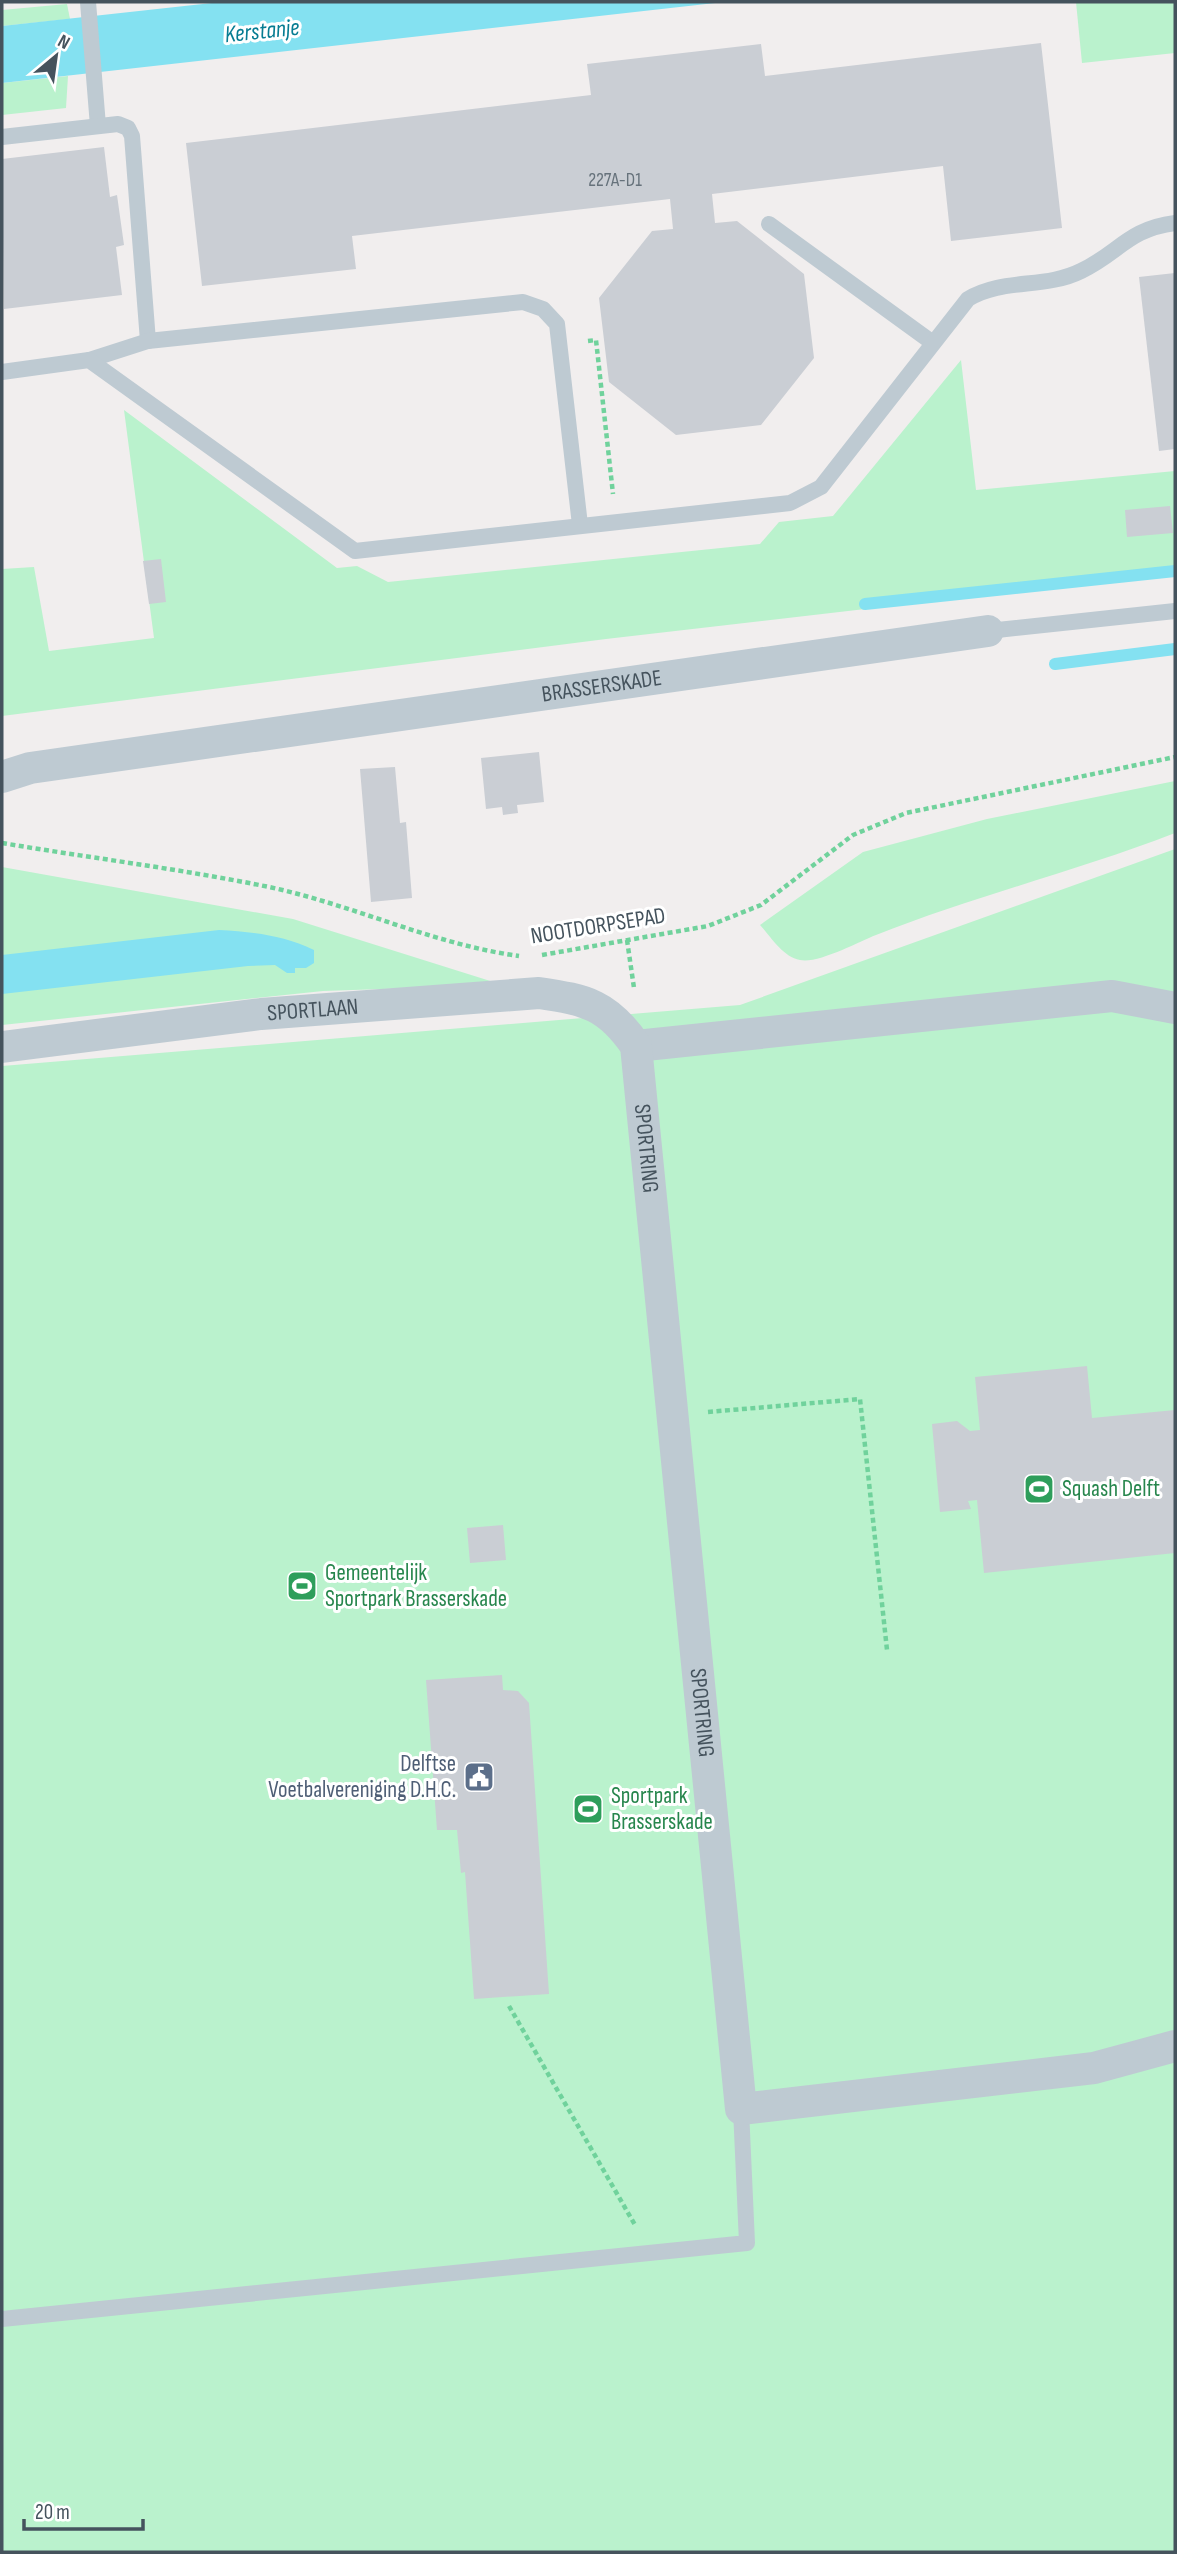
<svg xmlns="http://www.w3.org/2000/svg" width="1177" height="2554" font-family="'Sofia Sans Condensed',sans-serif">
<rect width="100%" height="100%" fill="#f1eeee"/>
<g fill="#baf2cd">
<path d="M1076 2H1175V53L1082 63Z"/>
<path d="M67 4 70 19 2 26V10Z"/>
<path d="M68 76 66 108 2 115V83Z"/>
<path d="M961 360 976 490 1175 471V573L606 639 2 716V569L34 567 49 651 154 638 124 410 337 568 357 566 388 582 760 544 779 522 833 516Z"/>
<path d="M1175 781V833C1077 871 974 896 876 935 858 942 818 964 800 960 783 957 771 937 760 925L863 852 987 819Z"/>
<path d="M1175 849V2552H2V1066L740 1005Z"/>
<path d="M2 867 293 919 503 985 323 991 2 1025Z"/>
</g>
<g fill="#84e1f1">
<path d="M221 2H724L2 83V26Z"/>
<path d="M219 930C253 932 282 935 314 950V963L306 968H295V973H287L275 965 248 966 2 994V955Z"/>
</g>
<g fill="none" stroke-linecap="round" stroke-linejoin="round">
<g stroke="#84e1f1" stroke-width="12">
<path d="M865 604 1175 571"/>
<path d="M1055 664 1175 649"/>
</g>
</g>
<g fill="#caced4">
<path d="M1041 43 1062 228 951 241 943 166 712 194 715 223 737 221 804 274 814 358 761 425 676 435 609 382 599 298 652 231 673 229 670 199 352 236 356 269 202 286 186 143 591 95 587 64 761 44 765 76Z"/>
<path d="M104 147 110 197 117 195 124 245 116 247 122 295 4 309 2 159Z"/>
<path d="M1175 273V449L1159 451 1139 277Z"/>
<path d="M1170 506 1173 533 1127 537 1125 510Z"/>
<path d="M161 559 166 602 149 604 143 561Z"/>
<path d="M539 752 544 802 517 805 518 813 503 815 502 807 486 809 481 758Z"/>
<path d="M395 767 400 823 406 822 412 898 371 902 360 769Z"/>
<path d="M1087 1366 1092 1418 1175 1410V1553L984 1573 977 1500 968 1501 971 1509 940 1512 932 1424 957 1421 970 1431 980 1430 975 1377Z"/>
<path d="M503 1525 506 1560 470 1563 467 1528Z"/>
<path d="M502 1675 503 1690 518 1691 529 1703 549 1994 474 1999 465 1872 461 1873 457 1830H437L426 1680Z"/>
</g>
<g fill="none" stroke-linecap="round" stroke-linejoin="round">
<g stroke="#70d29c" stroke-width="4.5" stroke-dasharray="5 3.5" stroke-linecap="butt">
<path d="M588 341 596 340 613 494"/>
<path d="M2 843C91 858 181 869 269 887 354 905 432 944 519 956"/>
<path d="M627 940 634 988"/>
<path d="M542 955 708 926 761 905 853 835 906 813 1175 757"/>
<path d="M708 1412 860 1399 887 1650"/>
<path d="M509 2006 635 2225"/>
</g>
<g stroke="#becad2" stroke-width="16">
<path d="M88 2 98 126"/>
<path d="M2 137 118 124 128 128 132 136 148 341"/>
<path d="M769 224 933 343"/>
<path d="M89 360 148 341 523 302 543 309 557 324 580 525"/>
<path d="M2 372 89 360 355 551 790 503 821 487 968 299C1002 278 1045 289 1081 271 1119 253 1128 229 1175 223"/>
<path d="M988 631 1175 611"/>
<path d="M2 2319 747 2243 741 2109"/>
</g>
<g stroke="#becad2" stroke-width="32">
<path id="s1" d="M2 777 30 768 988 631"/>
<path d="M636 1046 1112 996 1175 1008"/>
<path id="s2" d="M2 1047 261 1014 539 993C587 1000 608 1005 636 1046L741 2109 1094 2068 1175 2046"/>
</g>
</g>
<defs>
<g id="stadium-square" transform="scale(1.575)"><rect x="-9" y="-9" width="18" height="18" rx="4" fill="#2e9e5b" stroke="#fff"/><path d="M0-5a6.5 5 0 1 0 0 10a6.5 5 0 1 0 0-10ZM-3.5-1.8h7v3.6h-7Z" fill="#fff"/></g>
<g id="civic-square" transform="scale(1.575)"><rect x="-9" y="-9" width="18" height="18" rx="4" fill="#5c6f8a" stroke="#fff"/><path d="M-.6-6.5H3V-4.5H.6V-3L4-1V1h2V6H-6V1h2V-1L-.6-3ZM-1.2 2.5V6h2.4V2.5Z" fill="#fff"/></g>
</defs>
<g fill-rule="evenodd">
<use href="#stadium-square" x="1039" y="1489"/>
<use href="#stadium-square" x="302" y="1586"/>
<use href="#civic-square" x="479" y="1777"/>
<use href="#stadium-square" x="588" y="1809"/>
</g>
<g text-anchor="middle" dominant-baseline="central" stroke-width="6" stroke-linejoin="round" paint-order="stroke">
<g font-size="19" fill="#66727b">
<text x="615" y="180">227A-D1</text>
</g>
<g font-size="23" fill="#45535d" stroke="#fff">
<text stroke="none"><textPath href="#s1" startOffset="607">BRASSERSKADE</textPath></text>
<text transform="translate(598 926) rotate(-9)">NOOTDORPSEPAD</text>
<text stroke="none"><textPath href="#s2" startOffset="313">SPORTLAAN</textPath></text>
<text stroke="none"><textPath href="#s2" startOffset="758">SPORTRING</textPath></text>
<text stroke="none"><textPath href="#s2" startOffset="1325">SPORTRING</textPath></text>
</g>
<g font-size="23" fill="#27864d" stroke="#fff" text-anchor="start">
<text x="1062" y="1489">Squash Delft</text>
<text x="325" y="1573">Gemeentelijk<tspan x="325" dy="26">Sportpark Brasserskade</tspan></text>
<text x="611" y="1796">Sportpark<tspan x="611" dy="26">Brasserskade</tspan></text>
</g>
<g font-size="23" fill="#4e5e75" stroke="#fff" text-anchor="end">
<text x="456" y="1764">Delftse<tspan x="456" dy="26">Voetbalvereniging D.H.C.</tspan></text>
</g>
<g font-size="24" font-style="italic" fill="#067c92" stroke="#fff">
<text transform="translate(262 31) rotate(-6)">Kerstanje</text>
</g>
</g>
<rect width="1177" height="2554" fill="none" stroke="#45535d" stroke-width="7"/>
<g transform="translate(56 56) rotate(29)" stroke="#ffffff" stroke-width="5" paint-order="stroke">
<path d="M0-5L12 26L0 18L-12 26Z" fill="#45535d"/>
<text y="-10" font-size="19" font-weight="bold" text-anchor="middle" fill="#45535d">N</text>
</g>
<path d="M24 2519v10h119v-10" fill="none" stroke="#45535d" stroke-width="3.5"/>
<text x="35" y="2519" font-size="21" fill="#45535d" stroke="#ffffff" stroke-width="5" paint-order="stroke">20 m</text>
</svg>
